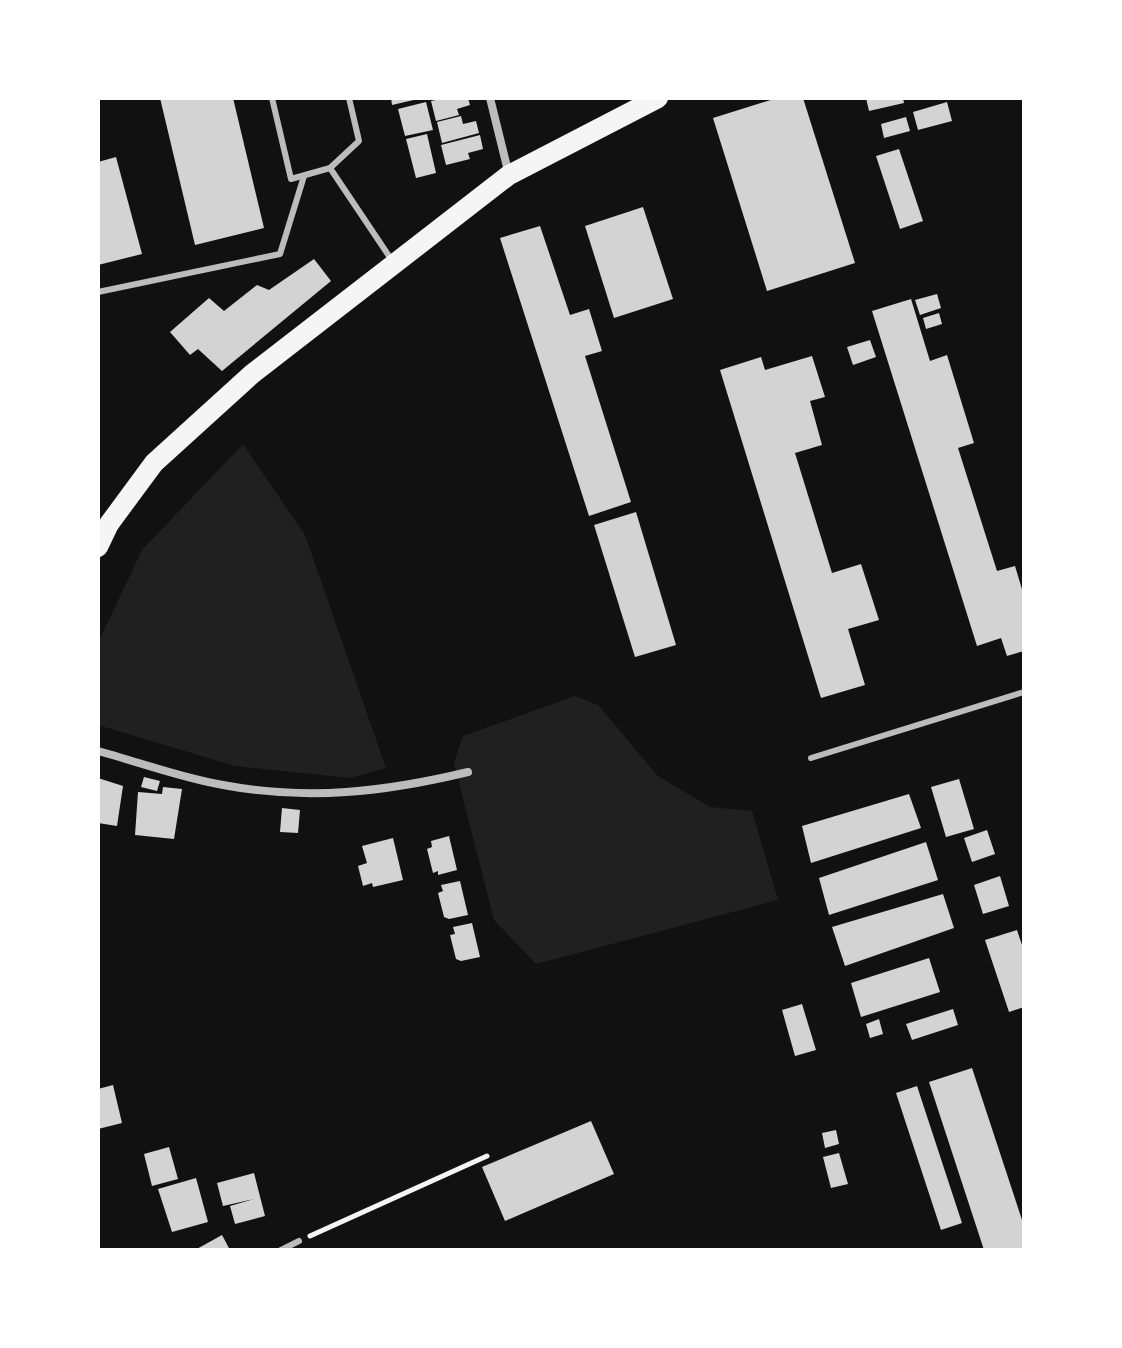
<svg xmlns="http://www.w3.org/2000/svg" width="1122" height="1348" font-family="Lato,sans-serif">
<rect width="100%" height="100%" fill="#111"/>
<g fill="#202020">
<path d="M243 444 305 535 386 768 350 778 235 766 98 725V643L142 550Z"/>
<path d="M575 696 598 705 658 776 710 807 752 811 778 900 536 964 494 920 454 763 463 736Z"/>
</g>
<g fill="#d3d3d3">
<path d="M160 98H233L264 228 195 245Z"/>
<path d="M391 98H418V99L392 105Z"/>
<path d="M445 98H468L470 105 457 109 459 115 436 121 431 101Z"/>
<path d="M777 98H803L855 263 767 291 713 118Z"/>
<path d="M866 98H903L904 103 869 111Z"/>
<path d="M426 102 433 130 405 136 398 109Z"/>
<path d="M947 102 952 121 918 130 913 112Z"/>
<path d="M461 116 463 124 476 121 479 133 442 143 437 122Z"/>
<path d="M906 117 910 131 884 138 881 124Z"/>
<path d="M427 134 436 173 416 178 406 139Z"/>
<path d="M480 135 483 149 468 153 470 159 446 165 441 145Z"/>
<path d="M899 149 923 221 900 229 876 156Z"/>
<path d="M116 157 142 254 98 265V162Z"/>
<path d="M643 207 673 299 614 318 585 226Z"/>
<path d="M540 226 570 315 589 309 602 351 585 356 631 502 589 516 500 238Z"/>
<path d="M314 259 331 281 222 371 198 349 190 355 170 332 209 298 224 311 257 285 269 290Z"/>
<path d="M937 294 941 308 920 315 915 300Z"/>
<path d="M911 299 930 361 947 355 974 443 958 448 997 571 1015 566 1024 596V651L1007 656 1001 638 977 646 872 311Z"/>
<path d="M939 313 942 324 926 329 923 318Z"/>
<path d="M870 340 876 357 853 365 847 347Z"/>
<path d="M812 356 825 397 810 401 822 445 795 453 832 573 861 564 879 620 848 629 865 685 821 698 720 370 761 357 765 370Z"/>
<path d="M636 512 676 645 635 657 594 525Z"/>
<path d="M144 777 160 781 157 791 141 787Z"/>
<path d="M98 778 123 786 117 826 98 823Z"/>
<path d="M959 779 974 829 946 837 931 787Z"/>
<path d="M163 787 182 789 174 839 135 835 138 792 162 794Z"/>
<path d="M909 794 921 828 811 863 802 826Z"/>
<path d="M282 808 300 810 298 833 280 832Z"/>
<path d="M987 830 995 854 972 862 964 838Z"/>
<path d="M449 836 457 870 438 875V871L433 873 427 849 432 847 431 841Z"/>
<path d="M393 838 403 880 373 887 372 883 363 886 358 866 367 863 362 846Z"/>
<path d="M926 842 938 880 829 915 819 878Z"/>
<path d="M1000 876 1009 906 983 914 974 885Z"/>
<path d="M460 881 468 915 449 919 444 917 438 893 443 891 441 885Z"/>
<path d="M943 894 954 928 845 966 832 927Z"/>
<path d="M472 923 480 957 461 961 456 959 450 935 455 934 453 927Z"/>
<path d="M1017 930 1024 951V1007L1009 1012 985 940Z"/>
<path d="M929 958 940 992 861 1017 851 983Z"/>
<path d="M802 1004 816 1050 795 1056 782 1010Z"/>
<path d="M953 1009 958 1025 912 1040 906 1024Z"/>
<path d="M879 1019 883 1034 870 1038 866 1024Z"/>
<path d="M972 1068 1024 1226V1250H984L929 1082Z"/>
<path d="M113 1085 122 1123 98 1129V1089Z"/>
<path d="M917 1086 962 1223 941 1230 896 1093Z"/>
<path d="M591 1121 614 1174 505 1221 482 1167Z"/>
<path d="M836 1130 839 1144 825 1148 822 1133Z"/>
<path d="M169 1147 178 1179 152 1186 144 1154Z"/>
<path d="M839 1153 848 1184 831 1188 823 1157Z"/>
<path d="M254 1173 265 1216 235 1224 230 1206 254 1199 223 1206 217 1183Z"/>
<path d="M196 1178 208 1222 172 1232 158 1189Z"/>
<path d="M222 1235 230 1250H195Z"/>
</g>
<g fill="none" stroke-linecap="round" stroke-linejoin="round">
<path stroke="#f5f5f5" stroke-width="5" d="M310 1236 487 1156"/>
<g stroke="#bcbcbc" stroke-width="6">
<path d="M272 98 291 179 330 168 359 141 349 98"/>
<path d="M330 168 391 259"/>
<path d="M98 292 280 254 304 176"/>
<path d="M811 758 1024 692"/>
<path d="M281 1250 299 1241"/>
</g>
<g stroke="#bcbcbc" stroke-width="8">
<path d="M490 98 509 175"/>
<path d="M98 751C139 762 181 778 223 785 308 801 385 792 468 772"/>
</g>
<path stroke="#f5f5f5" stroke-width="20" d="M98 547 109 524 154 463 252 374 509 175 658 98"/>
</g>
<rect width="1122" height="1348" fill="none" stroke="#ffffff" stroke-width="200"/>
</svg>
